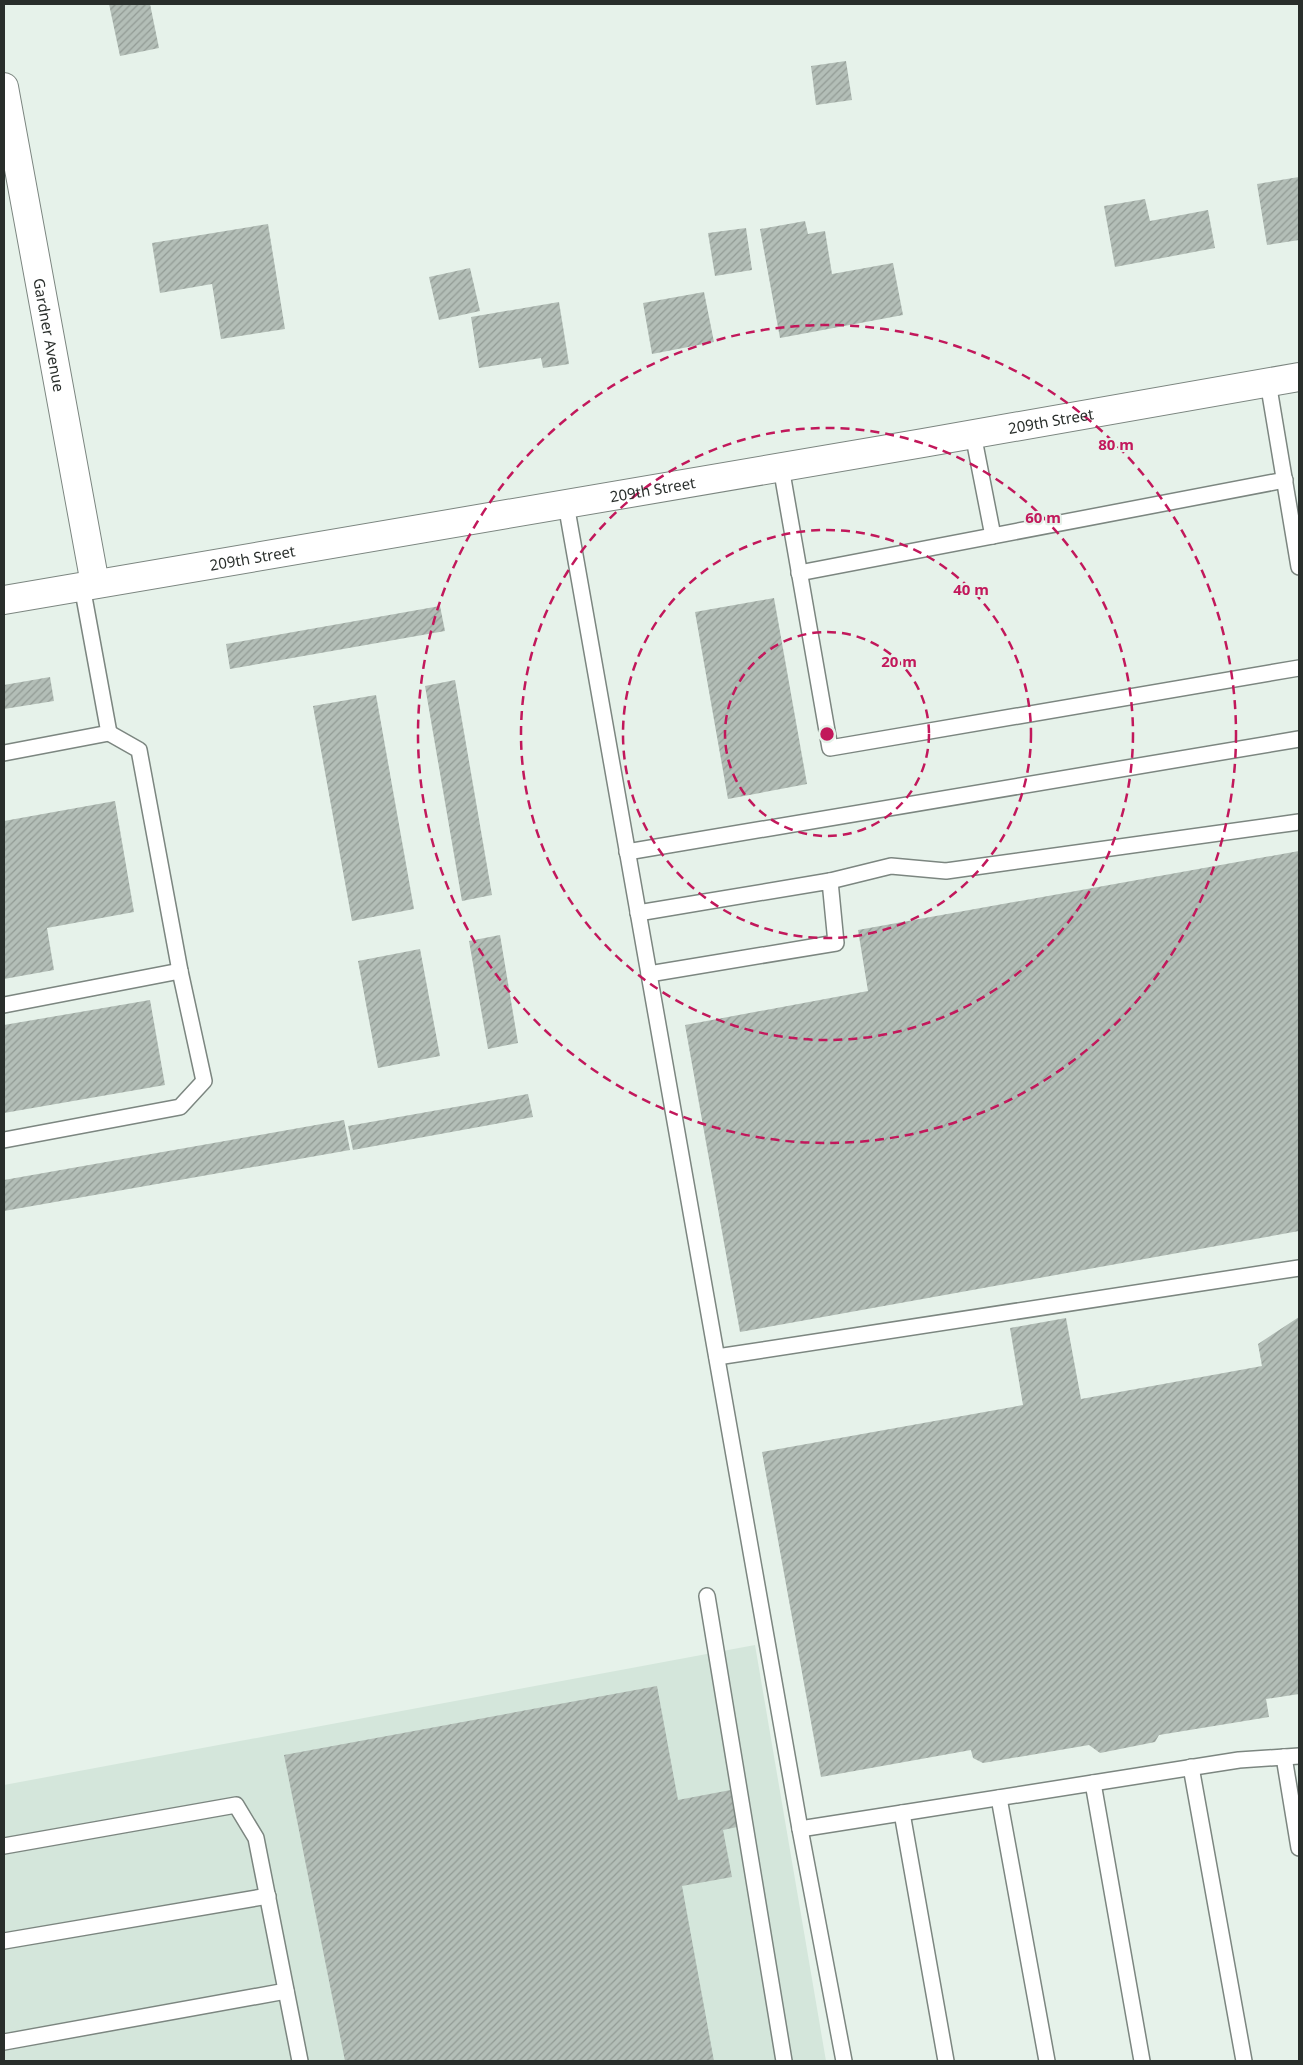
<svg xmlns="http://www.w3.org/2000/svg" width="1303" height="2065" font-family="'Noto Sans',sans-serif">
<defs>
<pattern id="building-hatch" width="6" height="6" patternUnits="userSpaceOnUse" patternTransform="scale(1.25)"><rect width="6" height="6" fill="#b3beb7"/><path d="M-1 1l2-2M0 6l6-6M5 7l2-2" fill="none" stroke="#929b95"/></pattern>
</defs>
<rect width="100%" height="100%" fill="#e6f2ea"/>
<path fill="#d4e6db" d="M755 1645 826 2061H4V1785Z"/>
<g fill="url(#building-hatch)">
<path d="M109 4H150L159 48 120 56Z"/>
<path d="M846 61 852 100 816 105 811 66Z"/>
<path d="M1299 177V240L1267 245 1257 184Z"/>
<path d="M1145 199 1150 221 1208 210 1215 248 1115 267 1104 206Z"/>
<path d="M805 221 808 234 825 231 832 274 893 263 903 315 780 338 760 229Z"/>
<path d="M268 224 285 329 221 339 212 284 160 293 152 243Z"/>
<path d="M746 228 752 270 715 276 708 233Z"/>
<path d="M470 268 480 311 439 320 429 277Z"/>
<path d="M704 292 714 342 652 354 643 303Z"/>
<path d="M559 302 569 364 543 368 541 358 479 368 471 317Z"/>
<path d="M774 598 807 784 728 799 695 612Z"/>
<path d="M440 606 445 631 230 669 226 644Z"/>
<path d="M50 677 54 701 4 709V685Z"/>
<path d="M455 680 492 895 462 901 425 686Z"/>
<path d="M376 695 414 909 352 921 313 706Z"/>
<path d="M115 801 134 912 47 928 54 970 4 979V821Z"/>
<path d="M1299 851V1231L740 1332 685 1025 868 991 858 930Z"/>
<path d="M500 935 518 1043 488 1049 469 941Z"/>
<path d="M420 949 440 1056 378 1068 358 961Z"/>
<path d="M150 1000 165 1085 4 1113V1025Z"/>
<path d="M528 1094 533 1117 353 1150 348 1126Z"/>
<path d="M344 1120 350 1150 4 1211V1180Z"/>
<path d="M1299 1317V1694L1266 1699 1269 1717 1159 1735 1155 1742 1100 1753 1089 1745 983 1763 973 1758 971 1750 821 1777 762 1452 1023 1405 1010 1328 1066 1318 1081 1399 1262 1366 1258 1344Z"/>
<path d="M657 1686 678 1800 736 1789 742 1826 723 1830 732 1877 682 1886 714 2061H345L284 1755Z"/>
</g>
<g fill="none" stroke-linecap="round" stroke-linejoin="round">
<g stroke="#7c8680" stroke-width="18">
<g id="service">
<path d="M1268 382 1299 567"/>
<path d="M973 434 993 536"/>
<path d="M781 467 830 748 1299 668"/>
<path d="M566 504 800 1829 1239 1760 1299 1756"/>
<path d="M799 573 1285 480"/>
<path d="M4 753 109 733 82 586"/>
<path d="M627 852 1299 739"/>
<path d="M830 881 891 866 946 871 1299 822"/>
<path d="M638 913 830 881 836 943 649 974"/>
<path d="M4 1005 180 971"/>
<path d="M4 1140 180 1107 204 1081 180 971 139 750 109 733"/>
<path d="M717 1357 1299 1268"/>
<path d="M707 1596 784 2061"/>
<path d="M1284 1757 1299 1848"/>
<path d="M1191 1767 1244 2061"/>
<path d="M1093 1783 1142 2061"/>
<path d="M999 1798 1047 2061"/>
<path d="M902 1813 946 2061"/>
<path d="M800 1829 844 2061"/>
<path d="M4 1846 236 1805 256 1838 300 2061"/>
<path d="M4 1941 268 1896"/>
<path d="M4 2042 286 1991"/>
</g>
</g>
<g stroke="#7c8680" stroke-width="30">
<g id="minor">
<path id="s1" d="M4 87 95 584"/>
<path id="s2" d="M4 600 923 443 1299 377"/>
</g>
</g>
<use href="#service" stroke="#fff" stroke-width="15"/>
<use href="#minor" stroke="#fff" stroke-width="28"/>
</g>
<g fill="none" stroke="#c2185b" stroke-width="2.5" stroke-dasharray="9 6">
<circle cx="827" cy="734" r="102"/>
<circle cx="827" cy="734" r="204"/>
<circle cx="827" cy="734" r="306"/>
<circle cx="827" cy="734" r="409"/>
</g>
<g text-anchor="middle" dominant-baseline="central" stroke-width="4.5" stroke-linejoin="round" paint-order="stroke">
<g font-size="15" fill="#292e2b" stroke="#e6f2ea">
<text stroke="none"><textPath href="#s1" startOffset="252">Gardner Avenue</textPath></text>
<text stroke="none"><textPath href="#s2" startOffset="1062">209th Street</textPath></text>
<text stroke="none"><textPath href="#s2" startOffset="658">209th Street</textPath></text>
<text stroke="none"><textPath href="#s2" startOffset="252">209th Street</textPath></text>
</g>
</g>
<circle cx="827" cy="734" r="8" fill="#c2185b" stroke="#e6f2ea" stroke-width="2.5"/>
<g font-size="15" text-anchor="middle" font-weight="bold" fill="#c2185b" stroke="#e6f2ea" stroke-width="4.5" stroke-linejoin="round" paint-order="stroke">
<text x="1116" y="450">80 m</text>
<text x="1043" y="523">60 m</text>
<text x="971" y="595">40 m</text>
<text x="899" y="667">20 m</text>
</g>
<rect width="1303" height="2065" fill="none" stroke="#292e2b" stroke-width="10"/>
</svg>
